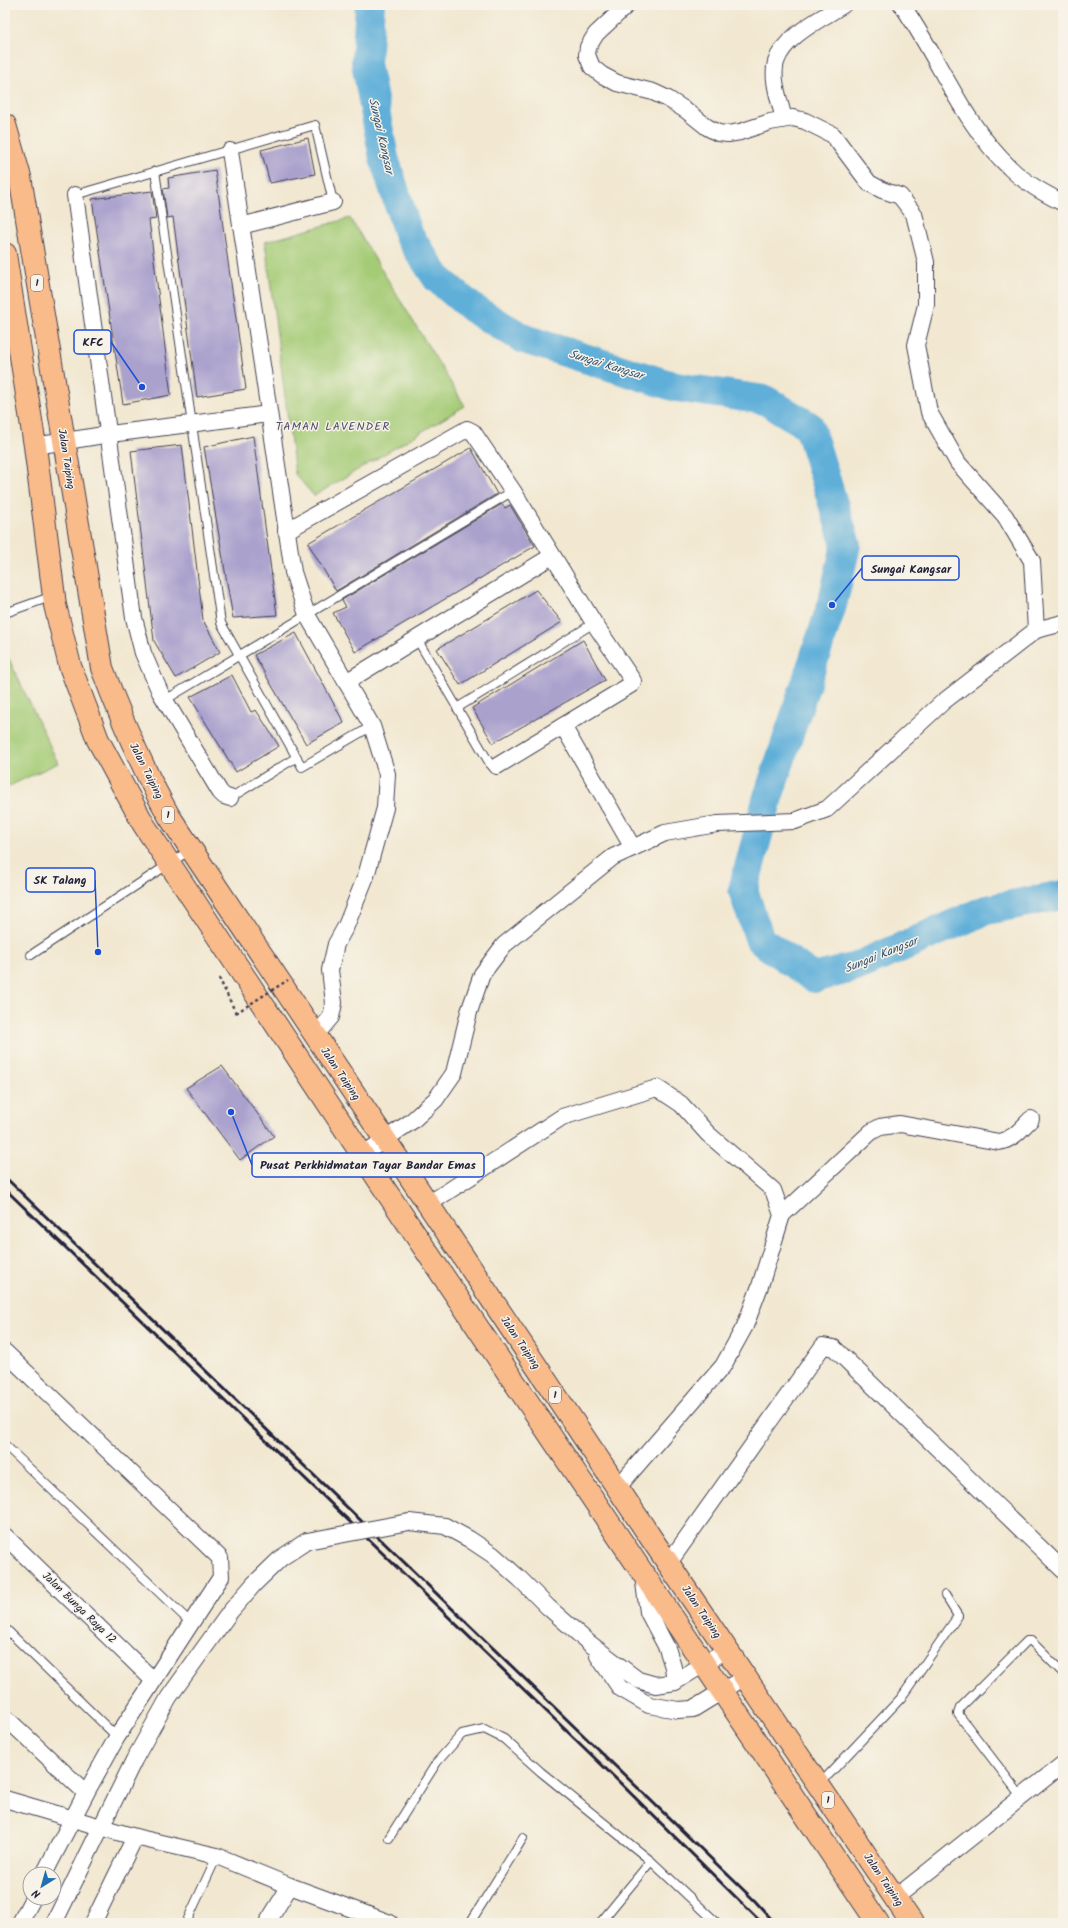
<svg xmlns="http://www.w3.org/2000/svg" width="1068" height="1928" font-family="Kalam,sans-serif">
<rect width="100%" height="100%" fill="#f7f3e8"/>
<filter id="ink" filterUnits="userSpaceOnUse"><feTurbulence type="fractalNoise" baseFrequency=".025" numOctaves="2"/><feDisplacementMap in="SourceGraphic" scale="8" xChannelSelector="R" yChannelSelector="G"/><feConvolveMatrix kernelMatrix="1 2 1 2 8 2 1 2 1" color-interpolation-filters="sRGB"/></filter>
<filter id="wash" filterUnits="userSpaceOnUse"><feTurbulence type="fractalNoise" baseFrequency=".012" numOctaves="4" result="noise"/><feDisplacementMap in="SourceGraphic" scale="16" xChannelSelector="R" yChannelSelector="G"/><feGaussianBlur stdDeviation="0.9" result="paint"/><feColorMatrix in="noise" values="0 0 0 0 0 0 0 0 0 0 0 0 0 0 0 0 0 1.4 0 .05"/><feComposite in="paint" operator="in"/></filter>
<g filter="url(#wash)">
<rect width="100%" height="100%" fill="#f2e8d1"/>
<g fill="#a4cb75" stroke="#637658">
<path d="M350 218 465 406 314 496 295 474 265 242Z"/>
<path d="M8 657 58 763 5 788V658Z"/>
</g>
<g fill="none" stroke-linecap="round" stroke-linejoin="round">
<path stroke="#5eafd9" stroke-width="30" d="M370 5 366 63 384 158 409 236 437 278 472 308 524 339 676 387 765 400 809 426 846 545 832 605 768 797 743 890 760 940 814 978 856 967 986 910 1063 895"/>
</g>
<g id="blocks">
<g fill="#aaa1cd">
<path d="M308 138 315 174 270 183 261 150Z"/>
<path d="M215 170 246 389 197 397 173 217 167 218 163 189 169 188 168 178Z"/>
<path d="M152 191 156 219 149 220 171 395 123 404 92 199Z"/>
<path d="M253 436 277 615 233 618 204 447Z"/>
<path d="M182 445 203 620 220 652 176 678 154 641 131 451Z"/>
<path d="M471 448 497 494 336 591 308 543Z"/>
<path d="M502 504 505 508 510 505 535 546 355 652 333 613 346 607 342 600Z"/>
<path d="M536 590 562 622 460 685 437 649Z"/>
<path d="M296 633 344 723 306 744 254 655Z"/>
<path d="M583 640 605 680 493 743 472 708Z"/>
<path d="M232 675 251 712 256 710 279 746 236 772 190 697Z"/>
<path d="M222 1066 274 1136 240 1160 186 1088Z"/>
</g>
</g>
</g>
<g filter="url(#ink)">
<use href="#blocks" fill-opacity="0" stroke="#414052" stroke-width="1"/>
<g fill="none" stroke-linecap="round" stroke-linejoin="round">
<g stroke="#414052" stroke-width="10">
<g id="lane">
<path d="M155 171 221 623 302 767 372 726"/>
<path d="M75 195 315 125 333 202"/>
<path d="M5 613 53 596"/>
<path d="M417 639 490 764 493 767 497 766"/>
<path d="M165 700 513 491"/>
<path d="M457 708 594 623"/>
<path d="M230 798 297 757"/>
<path d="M31 955 190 850"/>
<path d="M5 1445 191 1623"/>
<path d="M5 1628 117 1737"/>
<path d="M819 1785 901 1698 958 1616 945 1595"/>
<path d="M1021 1796 958 1714 960 1708 1027 1641H1031L1063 1673"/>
<path d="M389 1838 437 1762 462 1734 484 1729 504 1739 541 1772 651 1861 716 1922"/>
<path d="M186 1923 217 1856"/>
<path d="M470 1923 523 1838"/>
<path d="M600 1923 651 1861"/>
</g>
</g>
<g stroke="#414052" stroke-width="18">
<g id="street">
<path d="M902 5C939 58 962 123 1010 168 1025 183 1044 193 1063 203"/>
<path d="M784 119C780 102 771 79 776 62 784 36 821 19 843 5"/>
<path d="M230 151 293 572 307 615 372 726 387 774 385 808 366 876 346 926 336 944 330 970 334 1003 331 1017 315 1036"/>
<path d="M75 195 134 618 143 653 160 692 220 792 224 796 230 798"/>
<path d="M241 226 333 202"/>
<path d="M35 446 110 434 269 414"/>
<path d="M286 531 467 429 473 432 513 491 594 623 633 681 632 684 497 766"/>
<path d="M1036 630 1063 623"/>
<path d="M346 682 552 556"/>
<path d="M563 726 633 848"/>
<path d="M362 1155 412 1121 436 1099 454 1073 469 1012 482 974 504 945 613 857 665 833 717 824 795 821 827 809 943 702 1036 630 1032 561 1005 516 958 463 929 412 916 345 926 305V262L914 214 900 196 882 190 869 183 833 135 805 121 793 118 770 122 740 132 728 134 718 133 707 127 687 111 668 99 653 92 617 83 602 75 592 67 587 55 588 47 596 34 627 5"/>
<path d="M427 1205 562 1117 657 1088 681 1104 708 1134 773 1190 782 1215 760 1286 745 1326 723 1366 618 1487"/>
<path d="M782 1215 871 1132 880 1127 900 1124 999 1142C1014 1139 1021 1129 1031 1119"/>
<path d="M5 1352 220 1558 221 1577 117 1737 86 1793"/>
<path d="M409 1522 445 1526 469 1539 493 1555 520 1579 548 1607 589 1643 638 1680 656 1685 675 1682 726 1650"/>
<path d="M5 1536 153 1680"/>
<path d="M668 1564 823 1346 834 1348 1063 1570"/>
<path d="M643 1576 648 1612 667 1648 673 1667 675 1682"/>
<path d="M598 1656 620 1688 649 1705 678 1710 693 1709 745 1677"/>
<path d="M5 1717 86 1793 44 1874"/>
<path d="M5 1799 135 1837 217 1856 290 1886 390 1923"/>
<path d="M895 1898 1063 1764"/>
<path d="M20 1923 33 1898"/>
<path d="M54 1923 134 1760 169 1697 230 1612 254 1584 281 1558 307 1541"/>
<path d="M93 1923 135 1837"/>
<path d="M267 1923 290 1886"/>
</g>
</g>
<g stroke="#414052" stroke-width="24">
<g id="highway">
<path d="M5 125 20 177 102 668C122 721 141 766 169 816L653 1541 912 1923"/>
<path d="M5 254 35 446 55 605 70 666 98 740 144 825 388 1194 878 1923"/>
</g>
</g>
<path stroke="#414052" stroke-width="2.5" stroke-dasharray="3 3" stroke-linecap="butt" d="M219 978 236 1013"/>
<use href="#lane" stroke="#fff" stroke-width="8"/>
<use href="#street" stroke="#fff" stroke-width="16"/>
<use href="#highway" stroke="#fabb8b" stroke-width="22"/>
<g stroke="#22223b" stroke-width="3">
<path d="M5 1177 755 1901 775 1923"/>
<path d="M5 1189 603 1766 762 1923"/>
</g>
<g stroke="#414052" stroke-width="18" stroke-linecap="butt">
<path id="street-bridge" d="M307 1541 409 1522"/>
</g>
<path stroke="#414052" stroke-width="2.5" stroke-dasharray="3 3" stroke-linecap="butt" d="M236 1013 288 980"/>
<use href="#street-bridge" stroke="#fff" stroke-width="16"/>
</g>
</g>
<g text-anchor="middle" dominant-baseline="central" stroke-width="3" stroke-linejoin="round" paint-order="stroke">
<g fill="#f7f3e8" stroke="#62616f" stroke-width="1">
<rect x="31" y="275" width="12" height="16" rx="3"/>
<rect x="162" y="807" width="12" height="16" rx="3"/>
<rect x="549" y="1387" width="12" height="16" rx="3"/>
<rect x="822" y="1792" width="12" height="16" rx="3"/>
</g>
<g font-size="10" font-weight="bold" fill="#22223b">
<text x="37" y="283">1</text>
<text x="168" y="815">1</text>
<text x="555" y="1395">1</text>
<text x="828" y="1800">1</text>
</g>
<g font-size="11" fill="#22223b" stroke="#f7f3e8">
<text transform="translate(66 459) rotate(81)">Jalan Taiping</text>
<text transform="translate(146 771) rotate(63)">Jalan Taiping</text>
<text transform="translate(340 1074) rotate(56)">Jalan Taiping</text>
<text transform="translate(520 1343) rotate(56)">Jalan Taiping</text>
<text transform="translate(79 1608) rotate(44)">Jalan Bunga Raya 12</text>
<text transform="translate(701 1612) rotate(56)">Jalan Taiping</text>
<text transform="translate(883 1880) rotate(56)">Jalan Taiping</text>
</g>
<g font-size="12" font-style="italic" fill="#375372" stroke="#f7f3e8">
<text transform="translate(381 136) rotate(77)">Sungai Kangsar</text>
<text transform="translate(606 365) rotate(17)">Sungai Kangsar</text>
<text transform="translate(881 955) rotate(-22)">Sungai Kangsar</text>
</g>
<g font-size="12" letter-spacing="1" fill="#524e6e" stroke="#f7f3e8">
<text x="333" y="426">TAMAN LAVENDER</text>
</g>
</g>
<path fill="none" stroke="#1d4ed8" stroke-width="1.5" d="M142 387L111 342M832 605L862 568M98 952L95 880M231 1112L252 1165"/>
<g fill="#1d4ed8" stroke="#f7f3e8" stroke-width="1.5">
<circle cx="142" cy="387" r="4"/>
<circle cx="832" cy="605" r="4"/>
<circle cx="98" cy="952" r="4"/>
<circle cx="231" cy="1112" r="4"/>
</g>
<g fill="#f7f3e8" stroke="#1d4ed8" stroke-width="1.5">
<rect x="74" y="330" width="37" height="24" rx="4"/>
<rect x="862" y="556" width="97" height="24" rx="4"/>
<rect x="26" y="868" width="69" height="24" rx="4"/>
<rect x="252" y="1153" width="232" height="24" rx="4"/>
</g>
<g font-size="12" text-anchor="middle" font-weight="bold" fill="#22223b">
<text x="93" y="346">KFC</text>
<text x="911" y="573">Sungai Kangsar</text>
<text x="60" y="884">SK Talang</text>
<text x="368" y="1169">Pusat Perkhidmatan Tayar Bandar Emas</text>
</g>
<rect width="1068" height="1928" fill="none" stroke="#f7f3e8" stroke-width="20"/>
<g transform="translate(42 1886) rotate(217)"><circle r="19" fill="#f7f3e8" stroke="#a29fa3"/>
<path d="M0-3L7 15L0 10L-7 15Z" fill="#1f6fb2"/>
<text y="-6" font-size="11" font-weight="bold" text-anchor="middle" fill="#22223b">N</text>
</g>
</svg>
